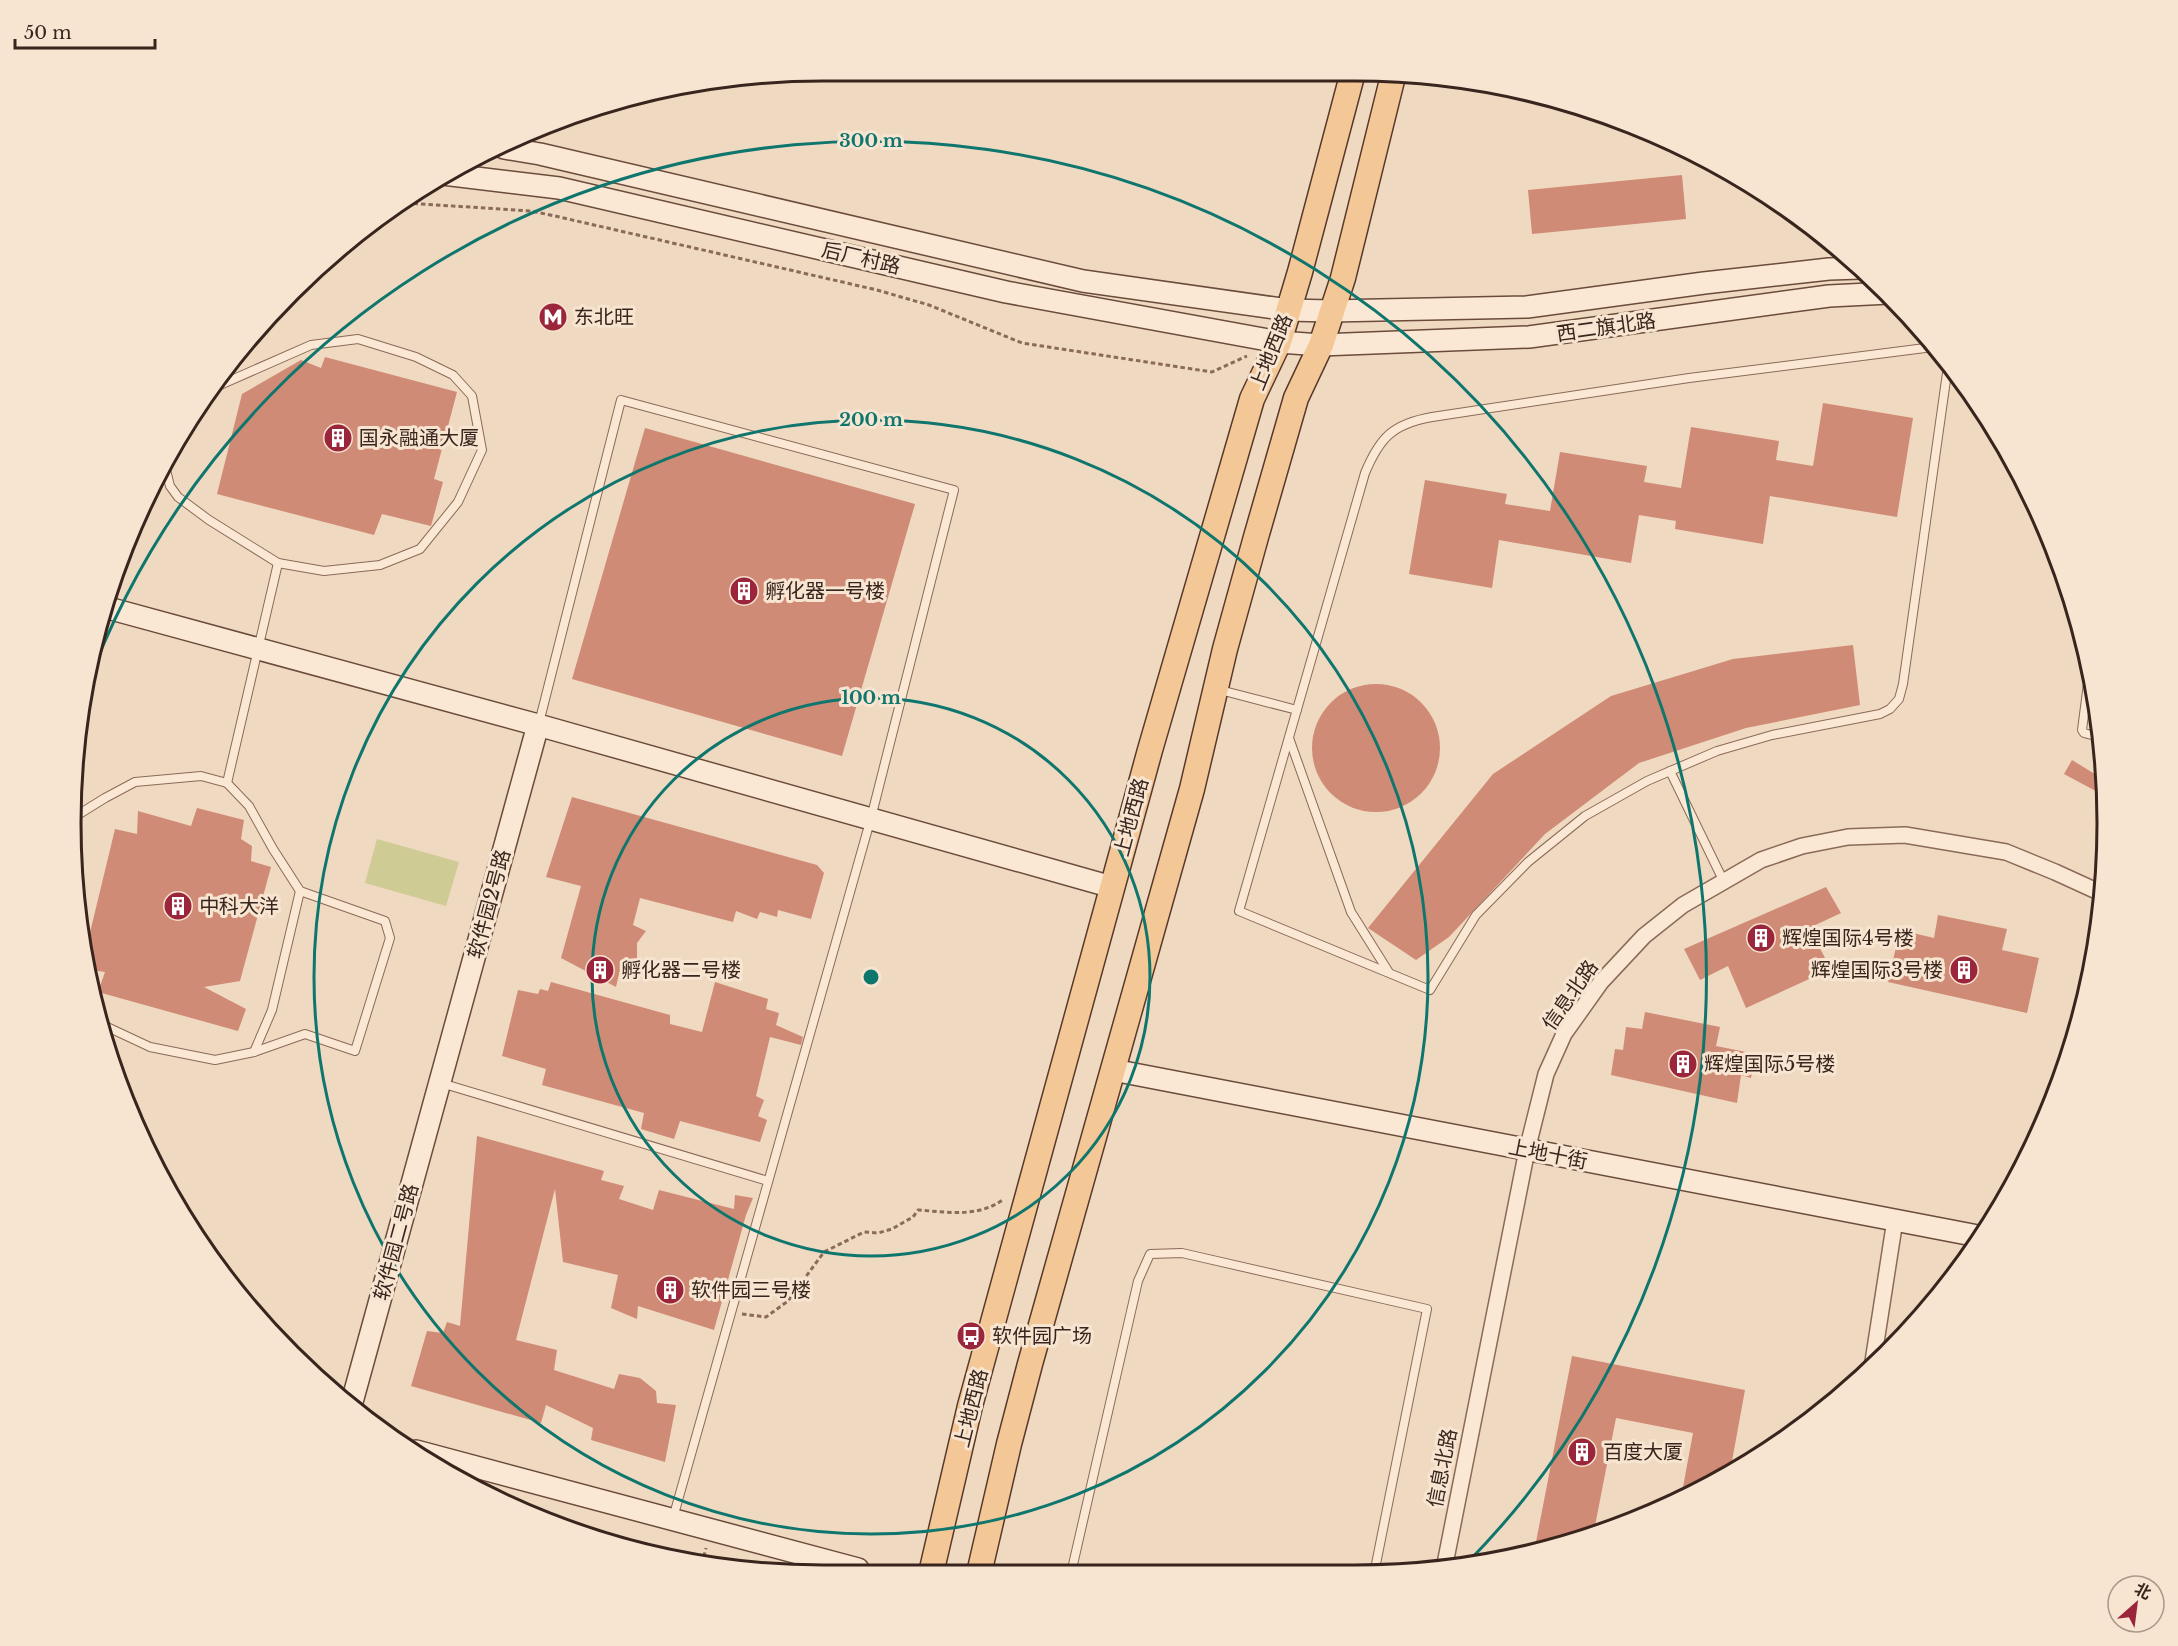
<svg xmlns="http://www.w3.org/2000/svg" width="2178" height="1646" font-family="'Libre Baskerville','Noto Sans SC',serif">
<rect width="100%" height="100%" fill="#f0d9c1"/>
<path fill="#cecb94" d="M377 839 459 862 446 906 365 883Z"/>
<g fill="#cf8b75">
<path d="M1682 175 1686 219 1532 234 1528 190Z"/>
<path d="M325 357 457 392 434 479 443 482 431 526 382 514 374 535 217 494 242 394 301 360 321 368Z"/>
<path d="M1823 403 1913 418 1897 517 1770 496 1763 544 1675 529 1676 521 1639 515 1631 563 1499 540 1492 588 1409 574 1425 480 1507 494 1505 504 1550 511 1560 452 1647 466 1644 482 1681 488 1691 427 1779 441 1776 460 1813 466Z"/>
<path d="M645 428 915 504 842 756 572 679Z"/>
<path d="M1853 645 1860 705 1746 728 1639 763 1545 834 1449 937 1416 960 1368 928 1493 774 1611 696 1733 659Z"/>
<circle cx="1376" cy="748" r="64"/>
<path d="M2072 760 2103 779 2105 796 2064 774Z"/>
<path d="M572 797 817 865 824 873 811 919 778 910 777 917 760 912 757 919 736 911 733 922 640 898 633 925 646 931 637 943V963L619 974 616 987 561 958 581 886 546 877Z"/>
<path d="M197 808 244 820 241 839 252 846 251 861 271 867 240 981 204 987 246 1009 238 1031 98 992 105 972 92 970 87 945 115 829 137 834 138 811 191 826Z"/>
<path d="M1826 887 1841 913 1809 928 1831 969 1746 1008 1728 966 1700 980 1684 949Z"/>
<path d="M1938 915 2007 929 2002 950 2039 958 2027 1013 1888 982 1900 930 1934 938Z"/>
<path d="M551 982 670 1015V1024L702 1032 715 982 768 999 766 1009 779 1013 776 1025 803 1037 801 1045 770 1037 756 1096 764 1100 758 1116 767 1120 760 1142 680 1121 674 1139 641 1129 644 1113 542 1085 546 1069 502 1056 518 990 538 994 540 989 548 991Z"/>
<path d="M1645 1012 1720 1027 1716 1046 1756 1054 1751 1078 1741 1075 1737 1103 1611 1075 1615 1049 1623 1050 1626 1027 1642 1029Z"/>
<path d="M477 1136 604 1171 601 1180 624 1186 619 1199 653 1210 659 1190 734 1209 735 1195 753 1198 746 1215 714 1330 638 1306 637 1319 611 1308 618 1275 563 1262 555 1189 516 1340 557 1350 554 1370 614 1389 619 1374 640 1378 656 1391 657 1403 676 1405 665 1462 591 1440 593 1428 546 1405 541 1423 411 1386 427 1331 443 1333 447 1322 460 1326Z"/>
<path d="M1572 1356 1745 1390 1730 1472 1681 1498 1693 1433 1616 1418 1594 1531 1535 1547Z"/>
</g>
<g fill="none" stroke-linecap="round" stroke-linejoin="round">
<g stroke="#8a6a58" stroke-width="10">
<g id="lane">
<path d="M1933 347 1689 378 1432 417C1393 424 1380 437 1365 473L1239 911 1430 990 1476 915 1528 862 1585 816 1647 781 1717 751 1772 735 1880 714 1890 709 1899 699 1903 684 1948 366"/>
<path d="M167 460 166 470 170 486 178 497 209 520 278 563 324 571 380 565 420 549 458 502 482 450 472 396 453 375 416 357 358 339 311 345 211 389"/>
<path d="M2090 668 2082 730 2084 733 2099 737"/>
<path d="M1220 690 1297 710"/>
<path d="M539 723 621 400 954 490 871 818 673 1518"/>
<path d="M1289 738 1351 912 1388 971"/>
<path d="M1670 771 1723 880"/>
<path d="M227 783 278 563"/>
<path d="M76 816 105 798 135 782 201 776 227 783 249 806 273 849 300 891 385 921 390 938 355 1051 305 1034 254 1052 215 1060 150 1047 103 1025"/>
<path d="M254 1052 272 1010 300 891"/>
<path d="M441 1083 768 1181"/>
<path d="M1072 1569 1138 1281 1150 1254 1182 1253 1427 1309 1375 1569"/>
</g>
</g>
<g stroke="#8a6a58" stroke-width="18">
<g id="street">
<path d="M1872 1368 1895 1220"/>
<path d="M1444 1569 1527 1150 1546 1074 1564 1034 1601 982 1644 936 1683 905 1761 860 1802 846 1848 837 1905 835 2006 852 2055 872 2101 893"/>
</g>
</g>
<g stroke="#6b4b3b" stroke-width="24">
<g id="secondary">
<path d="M504 148 540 154 1083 281 1288 310 1331 311 1527 307 1704 283 1829 269 1861 268"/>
<path d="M443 174 559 188 1006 292 1279 342 1321 345 1529 337 1829 296 1889 293"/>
<path d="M108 608 538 725 1112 887"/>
<path d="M1113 1070 1983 1237"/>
<path d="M352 1402 538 725"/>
<path d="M416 1451 858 1569"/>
</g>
</g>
<g stroke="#57392c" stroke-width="27">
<g id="primary">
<path d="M932 1569 970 1406 1150 750 1252 399 1279 342 1300 272 1353 72"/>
<path d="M980 1569 1009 1444 1030 1364 1192 789 1225 649 1256 537 1296 398 1321 345 1343 278 1394 72"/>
</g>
</g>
<g stroke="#8a6a58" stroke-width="3" stroke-dasharray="4.5 3" stroke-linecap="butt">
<path d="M406 203 531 211 555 216 877 290 929 305 1022 343 1212 372 1247 356"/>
<path d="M742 1314 766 1317 788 1301 824 1252 864 1232 878 1233 892 1229 913 1217 918 1210C948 1212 978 1218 1004 1199"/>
<path d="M702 1564 706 1548"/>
</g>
<use href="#lane" stroke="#fae8d4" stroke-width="8"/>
<use href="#street" stroke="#fae8d4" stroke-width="15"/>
<use href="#secondary" stroke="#fae8d4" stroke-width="21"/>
<use href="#primary" stroke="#f4c797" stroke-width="24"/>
</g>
<g fill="none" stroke="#0f766e" stroke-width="3">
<circle cx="871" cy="977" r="279"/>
<circle cx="871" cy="977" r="557"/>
<path d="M85 691A836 836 0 1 1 1467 1563"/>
</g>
<defs>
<g id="metro-disc" transform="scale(1.5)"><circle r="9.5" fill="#9b253b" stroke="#f7e5d1"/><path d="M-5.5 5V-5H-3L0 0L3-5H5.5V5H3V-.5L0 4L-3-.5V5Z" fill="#fff"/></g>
<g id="building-disc" transform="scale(1.5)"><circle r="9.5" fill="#9b253b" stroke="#f7e5d1"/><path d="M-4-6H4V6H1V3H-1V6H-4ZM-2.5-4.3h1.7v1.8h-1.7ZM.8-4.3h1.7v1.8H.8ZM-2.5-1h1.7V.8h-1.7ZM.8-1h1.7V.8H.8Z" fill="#fff"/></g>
<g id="bus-disc" transform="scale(1.5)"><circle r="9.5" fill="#9b253b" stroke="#f7e5d1"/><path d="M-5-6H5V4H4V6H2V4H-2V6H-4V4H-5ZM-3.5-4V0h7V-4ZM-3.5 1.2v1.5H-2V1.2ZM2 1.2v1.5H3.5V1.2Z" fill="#fff"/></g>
</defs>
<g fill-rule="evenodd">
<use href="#metro-disc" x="553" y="317"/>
<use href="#building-disc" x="338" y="438"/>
<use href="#building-disc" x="744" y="591"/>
<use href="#building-disc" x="178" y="906"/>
<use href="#building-disc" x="1761" y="938"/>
<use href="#building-disc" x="600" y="970"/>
<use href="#building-disc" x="1964" y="970"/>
<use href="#building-disc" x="1683" y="1064"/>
<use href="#building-disc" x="670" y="1290"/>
<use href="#bus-disc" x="971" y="1336"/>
<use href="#building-disc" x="1582" y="1452"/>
</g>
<g text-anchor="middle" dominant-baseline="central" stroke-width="6" stroke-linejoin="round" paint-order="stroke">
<g font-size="20" fill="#39251d" stroke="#f7e5d1">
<text transform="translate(861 258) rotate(13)">后厂村路</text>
<text transform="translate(1606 327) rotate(-8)">西二旗北路</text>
<text transform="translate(1271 352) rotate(-68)">上地西路</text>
<text transform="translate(1131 817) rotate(-75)">上地西路</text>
<text transform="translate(489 904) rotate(-75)">软件园2号路</text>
<text transform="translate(1570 995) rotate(-55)">信息北路</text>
<text transform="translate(1548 1154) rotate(11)">上地十街</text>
<text transform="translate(396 1242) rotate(-75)">软件园二号路</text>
<text transform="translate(971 1408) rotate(-76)">上地西路</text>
<text transform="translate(1442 1468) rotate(-79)">信息北路</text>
</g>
<g font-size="20" fill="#39251d" stroke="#f7e5d1" text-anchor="start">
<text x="574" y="317">东北旺</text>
<text x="359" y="438">国永融通大厦</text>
<text x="765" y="591">孵化器一号楼</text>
<text x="199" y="906">中科大洋</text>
<text x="1782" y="938">辉煌国际4号楼</text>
<text x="621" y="970">孵化器二号楼</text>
<text x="1943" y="970" text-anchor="end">辉煌国际3号楼</text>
<text x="1704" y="1064">辉煌国际5号楼</text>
<text x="691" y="1290">软件园三号楼</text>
<text x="992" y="1336">软件园广场</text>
<text x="1603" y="1452">百度大厦</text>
</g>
</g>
<path d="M0 0H2178V1646H0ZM823 81H1355A742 742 0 0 1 2097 823V823A742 742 0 0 1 1355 1565H823A742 742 0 0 1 81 823V823A742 742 0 0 1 823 81Z" fill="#f7e5d1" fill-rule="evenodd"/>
<path fill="none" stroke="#39251d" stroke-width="3" d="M823 81H1355A742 742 0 0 1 2097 823V823A742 742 0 0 1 1355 1565H823A742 742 0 0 1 81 823V823A742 742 0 0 1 823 81Z"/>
<circle cx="871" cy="977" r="9" fill="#0f766e" stroke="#f7e5d1" stroke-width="3"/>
<g font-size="18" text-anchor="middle" font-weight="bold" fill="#0f766e" stroke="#f7e5d1" stroke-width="6" stroke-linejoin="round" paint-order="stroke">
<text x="871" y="147">300 m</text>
<text x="871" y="426">200 m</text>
<text x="871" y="704">100 m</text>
</g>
<g transform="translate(2136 1604) rotate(28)"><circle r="28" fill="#f7e5d1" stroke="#ab9889" stroke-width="1.5"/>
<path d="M0-4.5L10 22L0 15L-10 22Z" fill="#9b253b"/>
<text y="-9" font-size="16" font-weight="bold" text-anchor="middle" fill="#39251d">北</text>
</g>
<path d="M15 39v9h140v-9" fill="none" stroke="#39251d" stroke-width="3"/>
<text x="24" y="39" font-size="18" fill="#39251d" stroke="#f7e5d1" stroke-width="4.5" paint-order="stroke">50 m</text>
</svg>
